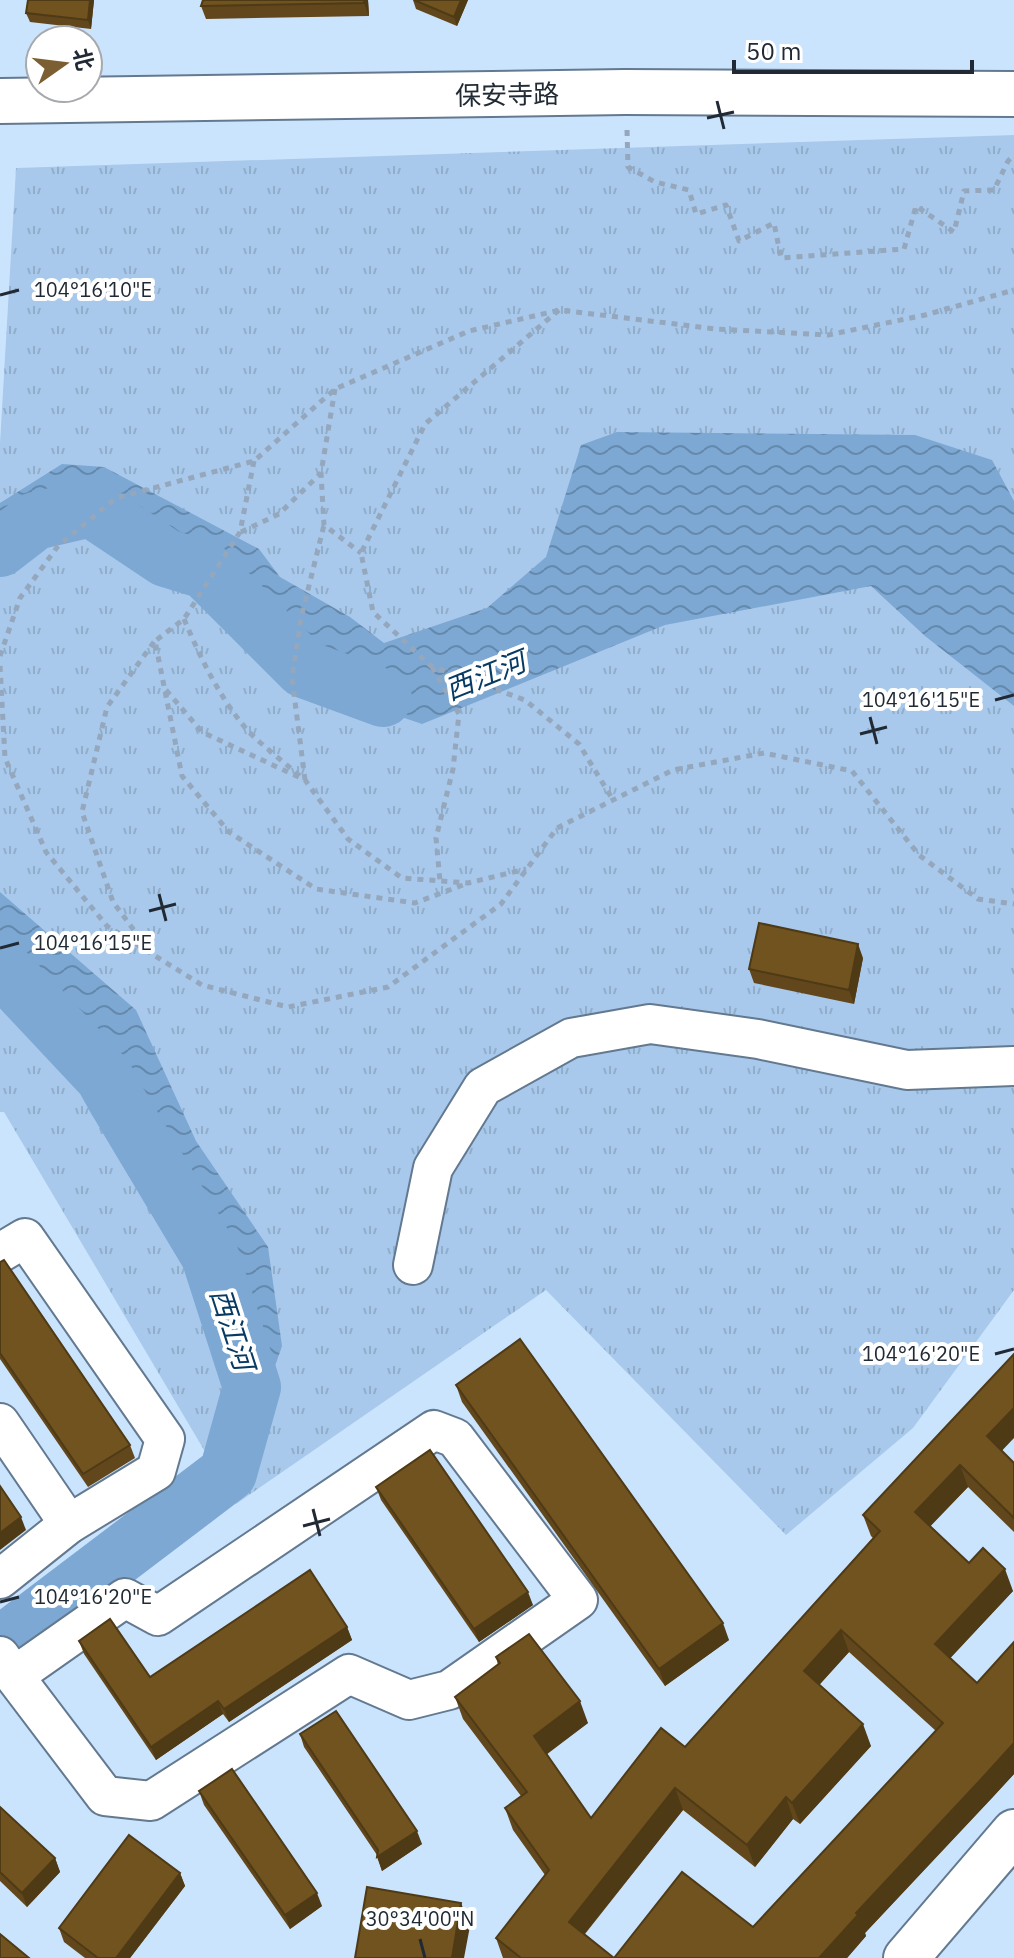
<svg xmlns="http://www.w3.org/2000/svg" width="1014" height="1958" font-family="'IBM Plex Sans','Noto Sans SC',sans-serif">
<defs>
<pattern id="park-tufts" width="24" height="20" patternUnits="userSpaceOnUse" patternTransform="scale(2)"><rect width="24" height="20" fill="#a8c9eb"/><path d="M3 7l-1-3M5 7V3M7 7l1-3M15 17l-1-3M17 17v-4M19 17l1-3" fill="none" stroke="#90adca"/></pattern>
<pattern id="water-waves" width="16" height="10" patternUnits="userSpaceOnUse" patternTransform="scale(2)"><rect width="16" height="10" fill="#7ca8d3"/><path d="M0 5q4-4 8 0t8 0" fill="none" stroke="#6589ac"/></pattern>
</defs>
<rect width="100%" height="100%" fill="#cbe4fd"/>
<path fill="url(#park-tufts)" d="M1014 135V1290L913 1428 786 1535 546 1290 236 1504 4 1112H0V443L16 168Z"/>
<g fill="url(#water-waves)">
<path d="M617 432 915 435 992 460 1014 501V706L925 636 871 586 665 625 422 724 326 691 238 592 140 554 58 509 7 555 0 564V503L62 464 104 467 259 549 280 577 350 617 384 643 487 608 546 557 581 445Z"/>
<path d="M0 892 136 1010 196 1141 268 1247 282 1346 260 1409 229 1270 173 1221 118 1102 0 949Z"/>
</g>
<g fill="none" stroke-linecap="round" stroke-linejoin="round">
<g stroke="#7ca8d3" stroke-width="58">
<path d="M0 548 35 521 91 508 166 558 205 570 304 669 383 698"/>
<path d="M0 966 104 1077 118 1102 210 1256 252 1387 228 1473 0 1646"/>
</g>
<g stroke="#637990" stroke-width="42">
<g id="street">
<path d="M0 1253 25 1238 165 1439 156 1471 69 1524 0 1579"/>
<path d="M413 1265 433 1168 483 1087 571 1038 650 1024 758 1039 907 1070 1014 1066"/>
<path d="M0 1423 69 1524"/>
<path d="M0 1656 14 1676 105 1796 151 1801 349 1674 409 1700 449 1690 578 1600 455 1438 434 1430 158 1616 125 1598 14 1676"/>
</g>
</g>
<g stroke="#637990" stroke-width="48">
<g id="secondary">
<path d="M0 101 625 92 1014 94"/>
<path d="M906 1958 1014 1832"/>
</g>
</g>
<g stroke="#94a7bc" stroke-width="5" stroke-dasharray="6 6" stroke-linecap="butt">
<path d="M627 130 628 167 655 182 689 190 696 214 726 205 739 241 774 223 781 258 904 249 916 206 954 232 964 191 994 190 1008 161 1014 155"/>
<path d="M559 310 425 424 361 553 373 612 431 666 525 700 579 744 613 800"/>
<path d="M335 389 321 473 324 525 361 553"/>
<path d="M254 461 240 532 184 619 155 641 182 776 229 832 316 889 415 903 468 883"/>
<path d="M241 532 279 514 321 473"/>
<path d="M184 619C201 659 220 699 249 732 265 748 284 762 301 777"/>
<path d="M0 656 20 598 58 546 116 498 254 461 335 389 469 331 560 310 716 329 828 335 925 315 1014 290"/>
<path d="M0 666 5 758 46 852 107 926 202 985 288 1007 388 987 501 904 557 828 673 770 764 753 852 771 919 855 978 899 1014 904"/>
<path d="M432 667 459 714 453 769 436 838 440 881"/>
<path d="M166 690 202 732 305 780 348 839 402 878 468 883 526 869"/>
<path d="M305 780 292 678 301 618 324 525"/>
<path d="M148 949 113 902 82 812 107 707 154 642"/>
</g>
<use href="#street" stroke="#fff" stroke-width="38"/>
<use href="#secondary" stroke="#fff" stroke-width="44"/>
</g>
<g fill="#61471b" fill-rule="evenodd">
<path d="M28 0H94L91 29 30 22 26 13Z"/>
<path d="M368 0 369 16 206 19 201 6Z"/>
<path d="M413 0H468L457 26 416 9Z"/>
<path d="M863 958 854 1004 754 983 749 969Z"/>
<path d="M0 1262 130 1445 135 1458 88 1487 0 1359Z"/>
<path d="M1014 1354 1002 1451 1014 1463V1532L968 1487 930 1526 969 1563 1013 1591 950 1658 977 1683 1014 1642V1774L865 1933 866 1936 847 1958H503L496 1938 545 1875 513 1830 505 1808 521 1796 463 1719 455 1697 498 1665 496 1657 588 1723 546 1754 591 1818 685 1747 873 1538 871 1536 863 1515ZM849 1652 936 1731 753 1927 614 1958 585 1934 683 1810 755 1867 793 1819 800 1824 871 1746 819 1685Z"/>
<path d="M456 1385 729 1640 665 1686 462 1402Z"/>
<path d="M376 1487 533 1605 479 1642 381 1500Z"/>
<path d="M347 1627 352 1640 229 1722 223 1714 156 1760 84 1654 79 1641 150 1677Z"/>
<path d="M300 1734 422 1844 382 1871 377 1855 304 1747Z"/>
<path d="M199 1791 322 1906 290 1929 204 1805Z"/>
<path d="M0 1807 55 1858 60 1872 27 1907 0 1881Z"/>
<path d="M180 1873 185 1886 130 1958H85L64 1942 59 1928Z"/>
</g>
<g fill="#4f3a16">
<path d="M90 0H94L91 29 88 20Z"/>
<path d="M364 0H368L369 16 364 3Z"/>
<path d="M461 0H468L457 26 454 17Z"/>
<path d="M858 944 863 958 854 1004 849 990Z"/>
<path d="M1014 1408V1438L995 1458 987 1436Z"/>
<path d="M960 1465 968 1487 923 1534 915 1512Z"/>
<path d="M21 1517 26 1530 0 1550V1533Z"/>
<path d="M1005 1569 1013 1591 943 1666 935 1644Z"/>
<path d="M528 1592 533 1605 479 1642 474 1629Z"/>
<path d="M723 1623 729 1640 665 1686 659 1669Z"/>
<path d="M347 1627 352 1640 229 1722 224 1709Z"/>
<path d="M841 1630 849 1652 812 1693 804 1671Z"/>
<path d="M218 1701 223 1714 156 1760 151 1747Z"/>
<path d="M580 1701 588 1723 542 1758 534 1736Z"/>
<path d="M863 1724 871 1746 800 1824 792 1803Z"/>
<path d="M1014 1743V1774L993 1797 865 1933 866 1936 847 1958H819L856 1913Z"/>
<path d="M675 1788 683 1810 577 1943 569 1922Z"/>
<path d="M786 1797 793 1819 755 1867 747 1845Z"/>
<path d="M417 1831 422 1844 382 1871 377 1857Z"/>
<path d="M55 1858 60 1872 27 1907 22 1893Z"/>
<path d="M180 1873 185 1886 130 1958H116Z"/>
<path d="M317 1893 322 1906 290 1929 285 1915Z"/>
<path d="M461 1903 470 1926 464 1958H452Z"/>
</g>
<g fill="#71531f" stroke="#4f3a16" stroke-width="2" fill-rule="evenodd">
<path d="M28 0H90L88 20 26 13Z"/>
<path d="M203 0H364V3L201 6Z"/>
<path d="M414 0H461L454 17Z"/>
<path d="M759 923 858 944 849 990 749 969Z"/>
<path d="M4 1260 130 1445 83 1474 0 1353V1262Z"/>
<path d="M520 1339 723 1623 659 1669 456 1385Z"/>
<path d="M1014 1354V1408L987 1436 1014 1463V1518L960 1465 915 1512 969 1563 983 1548 1005 1569 935 1644 977 1683 1014 1642V1743L985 1775 856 1913 858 1915 819 1958H521L496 1938 549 1870 505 1808 527 1792 455 1697 500 1663 496 1657 529 1634 580 1701 534 1736 591 1818 661 1728 685 1747 880 1531 863 1515ZM841 1630 943 1723 753 1927 682 1872 614 1958 569 1922 675 1788 747 1845 786 1797 792 1803 863 1724 804 1671Z"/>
<path d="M430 1450 528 1592 474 1629 376 1487Z"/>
<path d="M0 1486 21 1517 0 1533Z"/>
<path d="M310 1570 347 1627 224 1709 218 1701 151 1747 79 1641 110 1619 150 1677Z"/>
<path d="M336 1711 417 1831 377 1857 378 1850 300 1734Z"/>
<path d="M232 1769 317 1893 285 1915 199 1791Z"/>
<path d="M0 1807 55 1858 22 1893 0 1872Z"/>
<path d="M129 1835 180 1873 116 1958H98L59 1928Z"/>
<path d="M367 1887 461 1903 452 1958H355Z"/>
<path d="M0 1934 29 1958H0Z"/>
</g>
<path fill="none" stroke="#212a34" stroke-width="3" d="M717 101 724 129M707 118 734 112M0 295 19 290M995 700 1014 695M870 717 877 744M860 734 887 727M159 894 166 921M149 911 176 904M0 948 19 943M995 1354 1014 1349M313 1509 320 1536M303 1526 330 1519M0 1602 19 1597M420 1939 425 1958"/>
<g text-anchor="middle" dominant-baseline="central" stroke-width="8" stroke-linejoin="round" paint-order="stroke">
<g font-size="26" fill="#212a34" stroke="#fff">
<text transform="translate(507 94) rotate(-1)">保安寺路</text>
</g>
<g font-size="28" font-style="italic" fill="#073a63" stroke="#fff">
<text transform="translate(485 675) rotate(-22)">西江河</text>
<text transform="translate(233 1329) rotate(72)">西江河</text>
</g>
</g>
<g font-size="20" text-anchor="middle" fill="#212a34" stroke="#fff" stroke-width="8" stroke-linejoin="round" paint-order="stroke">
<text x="93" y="297">104°16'10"E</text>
<text x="921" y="707">104°16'15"E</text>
<text x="93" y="950">104°16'15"E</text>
<text x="921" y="1361">104°16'20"E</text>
<text x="93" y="1604">104°16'20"E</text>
<text x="420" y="1926">30°34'00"N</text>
</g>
<g transform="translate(64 64) rotate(76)"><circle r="38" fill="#ffffff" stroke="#a6aaae" stroke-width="2"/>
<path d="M0-6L14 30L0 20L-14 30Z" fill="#7b5f32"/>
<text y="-12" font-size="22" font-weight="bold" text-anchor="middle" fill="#212a34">北</text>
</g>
<path d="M734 60v12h238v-12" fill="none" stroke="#212a34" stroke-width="4"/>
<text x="746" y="60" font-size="24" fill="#212a34" stroke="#ffffff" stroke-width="6" paint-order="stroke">50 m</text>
</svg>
